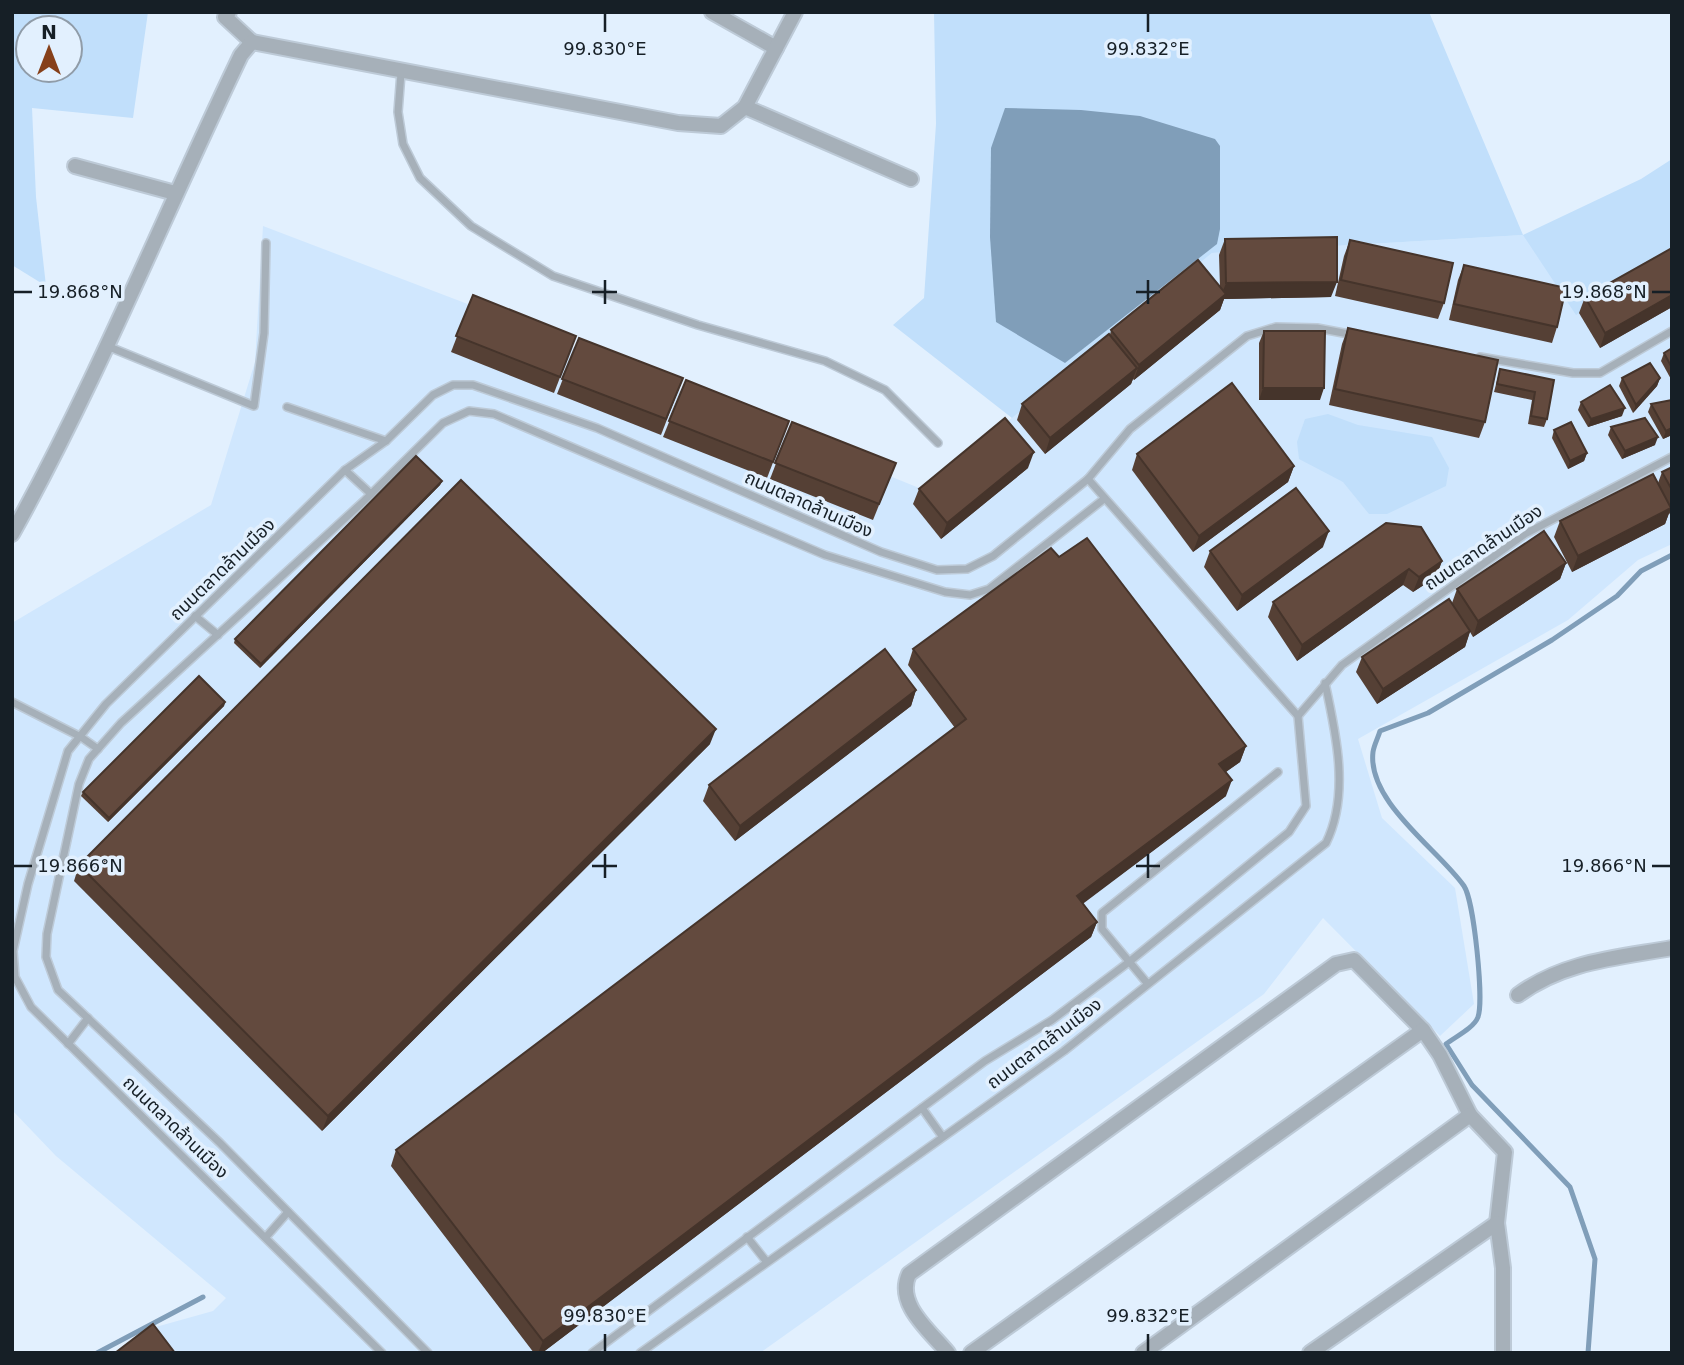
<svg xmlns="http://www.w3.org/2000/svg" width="1684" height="1365" font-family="'DejaVu Sans','Noto Sans Thai',sans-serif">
<rect width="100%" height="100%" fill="#e2f0fe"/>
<path fill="#d0e7fe" d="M263 226 465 303 924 490 1212 253 1523 235 1672 257V544L1638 560 1568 620 1358 739 1382 818 1455 888 1474 1004 1440 1036 1323 918 1264 994 760 1353H120L145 1330 213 1311 226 1298 56 1156 12 1110V623L211 505 255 362Z"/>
<g fill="#c1dffb" fill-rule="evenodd">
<path d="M12 12H148L133 118 32 108 36 197 46 286 12 265ZM28 28H70V70H28Z"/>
<path d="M934 12H1429L1523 235 1641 179 1672 159V257L1576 315 1523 235 1212 253 1012 418 893 325 924 298 936 124Z"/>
<path d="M1328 414 1358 425 1432 437 1449 468 1446 486 1387 514H1369L1343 482 1299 459 1297 442 1305 419Z"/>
</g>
<path fill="#809eb9" d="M1005 108 1081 110 1140 116 1215 139 1220 146V229L1217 244 1065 363 996 322 990 237 991 148Z"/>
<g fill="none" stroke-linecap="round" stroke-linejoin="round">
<g stroke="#809eb9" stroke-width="5">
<path d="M97 1353 203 1297"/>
<path d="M1588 1353 1595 1259 1570 1187 1472 1085 1446 1044C1455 1037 1474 1028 1478 1017 1484 1000 1474 901 1464 886 1439 850 1367 802 1373 752 1374 745 1378 738 1380 731L1428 713 1552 640 1617 596 1641 571 1672 555"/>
</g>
<g stroke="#bdcad7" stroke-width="10">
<g id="service">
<path d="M401 73 398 112 403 144 420 178 471 226 553 276 698 325 825 361 885 390 938 443"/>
<path d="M1354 335 1317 328 1276 327 1247 336 1130 429 1088 479 1298 716 1342 665 1525 534 1672 457"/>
<path d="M107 346 254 406 264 333 266 243"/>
<path d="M1480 357 1573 373H1600L1672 331"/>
<path d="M287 407 386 441"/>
<path d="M345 470 371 494"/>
<path d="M195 616 218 635"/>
<path d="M12 702 81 737 98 749"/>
<path d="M1147 983 1102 929V913L1278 772"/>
<path d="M68 1044 88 1018"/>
<path d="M922 1108 942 1136"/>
<path d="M266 1237 288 1212"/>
<path d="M747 1237 766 1261"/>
<path d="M382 1353 31 1007 15 977 13 951 28 884 68 751 106 704 345 470 386 441 433 395 453 385H473L597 428 881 552 937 570 967 569 993 556 1088 479"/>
<path d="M428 1353 220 1143 58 990 46 957 47 934 79 784 89 759 121 723 364 501 443 423 469 411 494 414 825 555 945 592 970 595 989 589 1104 499"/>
<path d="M592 1353 985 1061 1052 1020 1129 962 1289 832 1306 806 1298 716"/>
<path d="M640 1353 1064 1051 1326 843C1350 795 1336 733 1325 683"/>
</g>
</g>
<g stroke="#bdcad7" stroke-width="18">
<g id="minor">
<path d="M229 12 225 17 252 42"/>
<path d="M712 12 776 48"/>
<path d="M745 107 911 179"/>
<path d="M75 166 175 193"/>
<path d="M12 534C98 379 164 215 241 55L252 42 678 123 721 126 745 107 795 12"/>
<path d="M1518 995C1564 961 1617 958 1672 948"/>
<path d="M948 1353C930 1331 895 1304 909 1274L1336 964 1354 960 1423 1030"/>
<path d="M971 1353 1423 1030 1440 1055 1470 1115"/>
<path d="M1143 1353 1470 1115 1505 1152 1497 1223"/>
<path d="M1310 1353 1497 1223 1503 1268V1353"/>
</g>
</g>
<use href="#service" stroke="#a6b0b9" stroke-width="7"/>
<use href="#minor" stroke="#a6b0b9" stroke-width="14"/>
</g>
<g fill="#554035">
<path d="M1225 239 1331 297 1224 299 1220 310 1134 380 1133 379 1131 384 1045 454 1017 420 1022 404 1110 335 1111 330 1220 287 1219 255Z"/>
<path d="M1350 240 1444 303 1438 319 1335 296 1344 256Z"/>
<path d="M1672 248V307L1600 348 1579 313 1585 297Z"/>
<path d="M1464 265 1557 327 1552 343 1449 320 1458 280Z"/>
<path d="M473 295 576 336 554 393 451 352Z"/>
<path d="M1348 328 1485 422 1479 438 1329 405 1342 344Z"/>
<path d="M1264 331 1320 400H1259V343Z"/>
<path d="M579 338 683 378 661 435 557 394Z"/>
<path d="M1672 348V381L1661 361 1664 353Z"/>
<path d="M1500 369 1554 380 1547 419 1544 427 1528 424 1532 400 1494 392Z"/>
<path d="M1622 378H1660L1657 386 1633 413 1619 386Z"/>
<path d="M686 380 789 421 767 478 663 437Z"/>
<path d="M1672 400V435L1663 439 1648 412 1651 404Z"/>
<path d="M1581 402 1622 416 1588 427 1578 410Z"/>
<path d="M792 422 896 463 873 520 770 479Z"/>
<path d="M1611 427 1655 445 1622 459 1608 435Z"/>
<path d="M1554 430 1587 453 1584 461 1568 469 1552 438Z"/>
<path d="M1137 454 1294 466 1288 482 1193 552 1132 470Z"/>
<path d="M1672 467V517L1669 513 1665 524 1572 572 1554 537 1560 521 1658 483 1662 472Z"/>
<path d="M1028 468 941 539 913 504 919 489Z"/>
<path d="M442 481 440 485 260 668 234 643 235 639Z"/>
<path d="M1323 547 1237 611 1204 567 1210 551Z"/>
<path d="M1059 557 1246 746 1240 762 1226 772V796L1083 903 1097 922 1091 937 542 1353H534L391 1166 396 1150 955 728 908 665 913 649Z"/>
<path d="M1442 561 1436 577 1413 592 1403 585 1297 661 1268 617 1273 602Z"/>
<path d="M1566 563 1560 579 1473 637 1470 632 1465 647 1377 704 1356 672 1362 657 1452 603 1457 589Z"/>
<path d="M916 690 911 706 735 841 703 801 709 785Z"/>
<path d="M225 702 224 706 108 822 81 796 83 792Z"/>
<path d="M710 744 322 1131 74 881 79 865Z"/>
</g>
<g fill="#45342b">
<path d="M1337 282 1331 297 1224 299 1220 310 1134 380 1139 365 1220 299 1226 283Z"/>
<path d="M1672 295V307L1600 348 1605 333Z"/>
<path d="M1137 368 1131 384 1045 454 1050 438Z"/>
<path d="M1660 378 1657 386 1633 413 1636 405Z"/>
<path d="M1263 388H1324L1320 400H1259Z"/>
<path d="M1625 408 1622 416 1588 427 1591 419Z"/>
<path d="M1672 428V435L1663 439 1666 431Z"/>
<path d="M1658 437 1655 445 1622 459 1625 451Z"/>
<path d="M1034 452 1028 468 941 539 947 523Z"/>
<path d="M1587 453 1584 461 1568 469 1570 461Z"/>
<path d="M1294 466 1288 482 1193 552 1199 536Z"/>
<path d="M442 481 440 485 260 668 261 664Z"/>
<path d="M1671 508 1665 524 1572 572 1578 556Z"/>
<path d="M1329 531 1323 547 1237 611 1242 595Z"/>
<path d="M1442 561 1436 577 1413 592 1419 577Z"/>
<path d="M1566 563 1560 579 1473 637 1478 621Z"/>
<path d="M1409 569 1403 585 1297 661 1302 645Z"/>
<path d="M1470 631 1465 647 1377 704 1383 689Z"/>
<path d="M916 690 911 706 735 841 740 826Z"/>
<path d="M225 702 224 706 108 822 109 818Z"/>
<path d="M716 729 710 744 322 1131 328 1116Z"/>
<path d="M1246 746 1240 762 1214 780 1219 764Z"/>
<path d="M1232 780 1226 796 1072 912 1077 896Z"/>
<path d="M1097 922 1091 937 542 1353H538L543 1341Z"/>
</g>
<g fill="#634a3e" stroke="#45342b" stroke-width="2">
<path d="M1337 237V282L1226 283 1225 239Z"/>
<path d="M1350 240 1453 263 1444 303 1341 280Z"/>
<path d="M1672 248V295L1605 333 1585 297Z"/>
<path d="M1198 260 1226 294 1139 365 1111 330Z"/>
<path d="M1464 265 1566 288 1557 327 1454 304Z"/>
<path d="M473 295 576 336 560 377 456 336Z"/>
<path d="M1348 328 1498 360 1485 422 1335 389Z"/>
<path d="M1264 331H1325L1324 388H1263Z"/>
<path d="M1109 334 1137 368 1050 438 1022 404Z"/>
<path d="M579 338 683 378 666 419 562 379Z"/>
<path d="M1672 348V368L1664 353Z"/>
<path d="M1650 363 1660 378 1636 405 1622 378Z"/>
<path d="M1500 369 1554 380 1547 419 1531 416 1535 392 1497 384Z"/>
<path d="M686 380 789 421 773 462 669 421Z"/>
<path d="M1232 383 1294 466 1199 536 1137 454Z"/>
<path d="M1610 385 1625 408 1591 419 1581 402Z"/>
<path d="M1672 400V428L1666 431 1651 404Z"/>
<path d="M1005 418 1034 452 947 523 919 489Z"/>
<path d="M1645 418 1658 437 1625 451 1611 427Z"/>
<path d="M792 422 896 463 879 504 775 463Z"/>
<path d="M1571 422 1587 453 1570 461 1554 430Z"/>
<path d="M416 456 442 481 261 664 235 639Z"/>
<path d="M1672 467V490L1662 472Z"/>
<path d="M1653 474 1671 508 1578 556 1560 521Z"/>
<path d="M461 480 716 729 328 1116 79 865Z"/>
<path d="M1296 488 1329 531 1242 595 1210 551Z"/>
<path d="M1386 523 1421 527 1442 561 1419 577 1409 569 1302 645 1273 602Z"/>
<path d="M1544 531 1566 563 1478 621 1457 589Z"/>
<path d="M1087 538 1246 746 1219 764 1232 780 1077 896 1097 922 543 1341 396 1150 966 719 913 649 1051 548 1059 557Z"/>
<path d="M1449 599 1470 631 1383 689 1362 657Z"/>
<path d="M885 649 916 690 740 826 709 785Z"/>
<path d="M199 676 225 702 109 818 83 792Z"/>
<path d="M153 1324 175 1353H115Z"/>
</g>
<path fill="none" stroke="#161f26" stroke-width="2.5" d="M605 14V32M1148 14V32M605 280V304M1148 280V304M14 292H32M592 292H617M1136 292H1160M1652 292H1670M605 854V878M1148 854V878M14 866H32M592 866H617M1136 866H1160M1652 866H1670M605 1334V1351M1148 1334V1351"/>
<g text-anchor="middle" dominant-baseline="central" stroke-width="7" stroke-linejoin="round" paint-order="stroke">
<g font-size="18" fill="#161f26" stroke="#e2f0fe">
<text transform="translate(809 504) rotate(24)">ถนนตลาดล้านเมือง</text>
<text transform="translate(1483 547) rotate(-34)">ถนนตลาดล้านเมือง</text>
<text transform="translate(222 569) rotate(-44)">ถนนตลาดล้านเมือง</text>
<text transform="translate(1044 1043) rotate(-37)">ถนนตลาดล้านเมือง</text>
<text transform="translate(176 1127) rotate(44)">ถนนตลาดล้านเมือง</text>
</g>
</g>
<g font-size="18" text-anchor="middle" fill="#161f26" stroke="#e2f0fe" stroke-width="7" stroke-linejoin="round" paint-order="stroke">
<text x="605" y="55">99.830°E</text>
<text x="1148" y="55">99.832°E</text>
<text x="80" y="298">19.868°N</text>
<text x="1604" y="298">19.868°N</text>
<text x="80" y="872">19.866°N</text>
<text x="1604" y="872">19.866°N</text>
<text x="605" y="1322">99.830°E</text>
<text x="1148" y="1322">99.832°E</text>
</g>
<rect width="1684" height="1365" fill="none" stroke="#161f26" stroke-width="28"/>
<g transform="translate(49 49)"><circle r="33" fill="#e2f0fe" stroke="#909ca8" stroke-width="2"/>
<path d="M0-5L12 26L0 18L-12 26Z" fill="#86401a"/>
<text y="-10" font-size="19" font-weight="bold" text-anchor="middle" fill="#161f26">N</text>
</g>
</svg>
